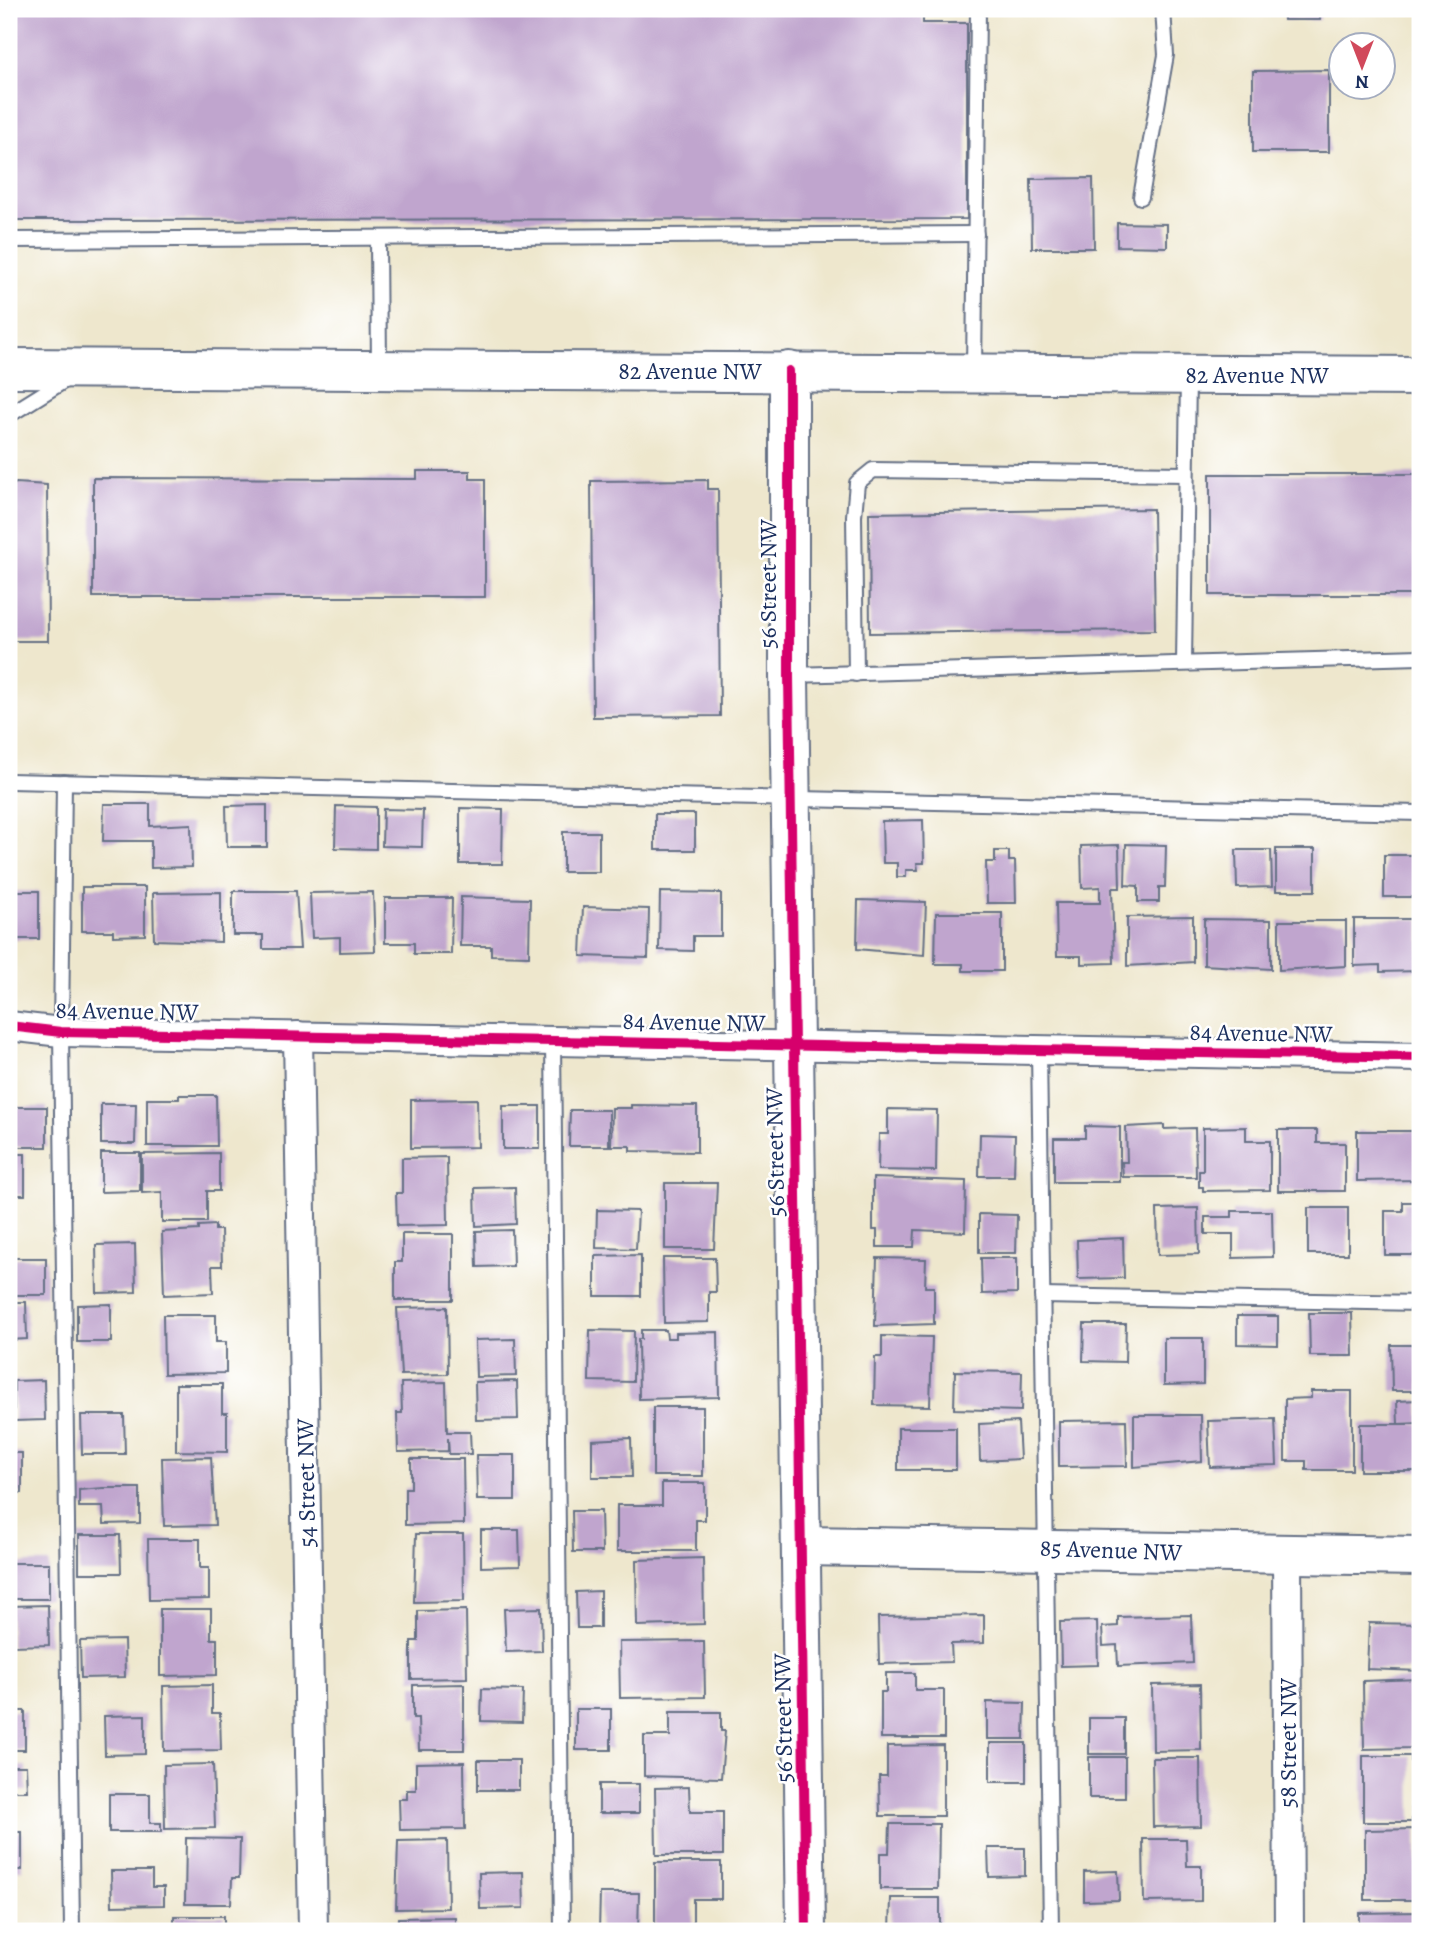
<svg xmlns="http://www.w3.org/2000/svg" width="1429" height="1940" font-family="Alegreya,serif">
<rect width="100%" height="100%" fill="#fff"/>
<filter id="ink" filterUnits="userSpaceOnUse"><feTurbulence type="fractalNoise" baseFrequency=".0143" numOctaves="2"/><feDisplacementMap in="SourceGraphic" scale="14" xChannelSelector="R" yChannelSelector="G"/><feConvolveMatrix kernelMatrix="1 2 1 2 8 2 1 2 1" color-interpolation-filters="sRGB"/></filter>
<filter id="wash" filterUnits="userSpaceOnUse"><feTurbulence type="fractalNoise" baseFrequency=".00686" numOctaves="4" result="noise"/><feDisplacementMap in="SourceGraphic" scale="28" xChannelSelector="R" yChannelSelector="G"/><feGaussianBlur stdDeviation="1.57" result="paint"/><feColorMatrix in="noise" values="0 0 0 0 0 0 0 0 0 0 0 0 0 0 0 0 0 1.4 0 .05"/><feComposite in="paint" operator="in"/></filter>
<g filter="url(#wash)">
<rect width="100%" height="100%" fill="#eee7cd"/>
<g id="blocks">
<g fill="#c0a5ce">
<path d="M9 9H923V23H967V219L9 220Z"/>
<rect x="1284" y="9" width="36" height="11"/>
<path d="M1329 70V152H1253V71Z"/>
<path d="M1417 101H1420V177H1418Z"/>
<path d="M1093 178 1094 248H1032L1031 179Z"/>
<path d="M1117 223 1167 224V247L1117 246Z"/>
<path d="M417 471H470V479H485V597H93V478L417 479Z"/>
<rect x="1210" y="474" width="210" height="121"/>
<path d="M708 480V489H718L720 716 593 717 591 481Z"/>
<path d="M16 483 47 485 48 641H9V488Z"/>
<path d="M1153 509 1155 630 870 633 869 513Z"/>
<path d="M104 804H150V826L191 824 192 867 151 868V841H103Z"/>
<path d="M267 805V847H227L226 806Z"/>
<path d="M336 806 376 807V849L335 848Z"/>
<path d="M460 808 503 809 502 864H460Z"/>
<path d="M383 809 423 810 422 847 382 846Z"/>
<rect x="655" y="814" width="40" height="36"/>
<path d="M923 820 924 863H917L918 870H906V877H897V863H883L882 821Z"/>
<rect x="563" y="832" width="36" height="40"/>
<path d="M1126 844 1166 845 1165 887H1159V902H1138V886L1125 885Z"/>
<path d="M1119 845 1120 888H1112L1114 963 1081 964V956H1057L1056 903H1100V887L1082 888 1081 846Z"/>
<rect x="1276" y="849" width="39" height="42"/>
<path d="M1236 850H1271L1272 887 1237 888Z"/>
<path d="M995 851H1009V861H1015L1016 903H987L986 862H995Z"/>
<rect x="1384" y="855" width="36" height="42"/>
<path d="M82 887H145V935L113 936V931H82Z"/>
<rect x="9" y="891" width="30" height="48"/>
<path d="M233 891H296L300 949H263V935H233Z"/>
<path d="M221 892V942L154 940 153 893Z"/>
<path d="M373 892 375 951 340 952V937L312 938 310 893Z"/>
<path d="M660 892 721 893V936H693V951L659 950Z"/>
<path d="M461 897 530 899 529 956 491 955V946H460Z"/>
<path d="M385 898H452L451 954H414V943H385Z"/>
<path d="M858 900 926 902 924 955 857 949Z"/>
<path d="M583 907 649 909 648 958 581 956Z"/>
<path d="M936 913H1002V971H963V964H935Z"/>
<path d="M1193 916V962L1127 966V917Z"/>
<path d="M1204 919 1271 920V969L1204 965Z"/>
<path d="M1354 919H1420V971L1380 972V965L1354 966Z"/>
<path d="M1279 921H1346V966L1279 970Z"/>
<path d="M179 1095H216L217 1146H147V1099H179Z"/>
<path d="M477 1099 478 1147 411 1148V1100Z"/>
<path d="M101 1104H136L135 1144H101Z"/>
<path d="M631 1105 697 1106V1152L630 1151V1146H611L612 1108H631Z"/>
<rect x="503" y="1106" width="37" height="43"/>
<rect x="9" y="1107" width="38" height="40"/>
<path d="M888 1109 937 1110 936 1171 878 1170 879 1134H888Z"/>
<path d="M570 1110H609V1146H569Z"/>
<path d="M1164 1125V1129L1195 1128 1196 1177H1123L1122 1162H1127L1126 1127Z"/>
<path d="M1085 1126 1120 1127V1182H1054V1138H1085Z"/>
<path d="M1246 1127V1141H1270V1190L1203 1191V1187H1199V1171H1203V1128Z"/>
<path d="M1278 1130H1317V1143H1345V1191H1278Z"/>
<path d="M1357 1131H1417L1418 1180 1357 1181Z"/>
<path d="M980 1134 1015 1135 1014 1176H979Z"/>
<path d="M101 1153H140V1191L101 1192Z"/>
<path d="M219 1153V1191H207V1222H162V1192L142 1193V1154Z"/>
<rect x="9" y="1154" width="16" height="41"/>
<path d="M447 1157 448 1225 397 1226 396 1193H402V1158Z"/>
<path d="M873 1178 966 1181 965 1232 915 1230 914 1247H877V1230H873Z"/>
<path d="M665 1183H717L714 1249H665Z"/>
<path d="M515 1187 516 1224 476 1226 475 1188Z"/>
<path d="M1403 1202H1418V1210H1420V1255H1385V1211H1403Z"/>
<path d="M1198 1208 1199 1254 1158 1255 1157 1209Z"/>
<rect x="1308" y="1208" width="40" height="46"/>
<path d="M597 1210 638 1211 636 1249 596 1248Z"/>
<path d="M1232 1211H1272L1273 1257 1233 1258V1234H1205V1217H1232Z"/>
<path d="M979 1214 1017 1215 1016 1253H979Z"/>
<path d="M215 1225V1230H221L222 1266H212L213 1293 164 1295 162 1232 199 1230V1226Z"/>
<path d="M512 1230 513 1266 477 1267 476 1231Z"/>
<path d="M402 1234H453V1300H395V1262H402Z"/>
<path d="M1123 1238 1124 1278 1078 1279 1077 1240Z"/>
<path d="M135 1244 136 1292 97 1293 96 1245Z"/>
<path d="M641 1255V1296H595V1256Z"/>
<rect x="9" y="1258" width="37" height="37"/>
<path d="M663 1258H715L716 1292H709V1322L664 1323Z"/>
<path d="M877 1258 926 1259 925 1287H934V1324L875 1326Z"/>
<path d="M981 1258H1017V1293L982 1294Z"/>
<path d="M9 1302H26L27 1339 9 1340Z"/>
<path d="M111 1304V1342H77V1305Z"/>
<path d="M447 1307 448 1374 401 1375 397 1308Z"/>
<path d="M1309 1313H1352L1353 1356H1310Z"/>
<path d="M163 1315H216V1342H226V1373L164 1374Z"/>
<path d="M1237 1316H1278V1345L1237 1344Z"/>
<path d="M1084 1324H1126L1125 1362 1083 1361Z"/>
<path d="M590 1330 634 1331 633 1382 589 1381Z"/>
<path d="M641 1330H666L667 1338H676V1333L718 1332 719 1397 639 1399 638 1339H641Z"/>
<path d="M882 1336 932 1337 930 1406 874 1405 875 1357H882Z"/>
<path d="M1164 1338H1203V1384L1164 1385Z"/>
<path d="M515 1339 516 1376 476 1377 475 1340Z"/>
<path d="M1391 1345H1420V1391H1392Z"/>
<path d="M955 1371 1022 1372 1021 1411 954 1409Z"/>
<path d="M44 1380 45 1420 14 1421V1381Z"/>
<path d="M517 1381 518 1419 476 1420 475 1382Z"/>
<path d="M446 1382 447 1432H470L471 1454H449L448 1438V1451L398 1452 397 1413H402L401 1383Z"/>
<path d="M176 1384H222V1413H227V1452L176 1451Z"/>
<path d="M1311 1391H1352V1470H1306V1461H1285V1399L1311 1398Z"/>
<path d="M1419 1400 1420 1423 1398 1424 1397 1401Z"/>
<rect x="653" y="1407" width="50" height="69"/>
<path d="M81 1415H124L125 1454H82Z"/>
<path d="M1134 1415H1201L1202 1461 1134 1467Z"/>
<path d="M1275 1419 1277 1465 1210 1467 1208 1421Z"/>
<path d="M1126 1420 1127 1466 1059 1467V1421Z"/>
<path d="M1018 1422 1020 1459 980 1461 979 1424Z"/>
<rect x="1360" y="1424" width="60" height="47"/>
<rect x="898" y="1428" width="58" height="42"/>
<path d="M631 1438 632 1477H592V1440Z"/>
<rect x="9" y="1453" width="13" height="40"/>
<path d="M476 1455H515V1500H477Z"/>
<path d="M211 1457 215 1525 164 1526 162 1458Z"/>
<path d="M411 1459H463L464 1524 405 1525V1488H411Z"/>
<path d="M662 1483H705V1520H696V1551H617V1505H662Z"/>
<path d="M104 1488H140V1523L104 1524 103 1507H79V1490Z"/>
<path d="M572 1511H601L602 1552H573Z"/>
<path d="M481 1530H519L520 1566 481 1567Z"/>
<path d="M416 1534H463L464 1601 414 1602Z"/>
<path d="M79 1535H120L121 1573H79Z"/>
<path d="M148 1539H200V1568H209V1599L149 1600Z"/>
<path d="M703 1558 704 1624 637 1626 636 1560Z"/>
<rect x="9" y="1563" width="40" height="36"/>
<path d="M600 1591V1628H577L576 1592Z"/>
<path d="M48 1605 49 1645 11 1646 10 1606Z"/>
<path d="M541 1608 542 1651 506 1652 504 1609Z"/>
<path d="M160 1609H211V1639H217V1675L160 1676Z"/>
<path d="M466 1610 467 1678 411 1679V1641H418V1611Z"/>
<path d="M984 1615V1643L951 1644 952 1662 879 1664 878 1617Z"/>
<path d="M1191 1615 1193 1663 1118 1666 1117 1645 1103 1646 1102 1627 1118 1626V1617Z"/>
<path d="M1097 1621 1098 1665 1061 1666 1060 1622Z"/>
<path d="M1369 1623 1420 1624V1671L1367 1669Z"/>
<path d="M124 1640 125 1677 81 1678 80 1641Z"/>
<path d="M704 1641 705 1697 620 1698 619 1642Z"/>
<path d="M886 1673H915V1690H944V1738H881V1692H886Z"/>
<path d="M1420 1679V1727H1412V1748L1364 1749 1363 1681Z"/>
<path d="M464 1684V1750H419L418 1718H413V1685Z"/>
<path d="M1200 1684 1201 1750 1153 1751 1152 1685Z"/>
<path d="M212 1685V1713H220L221 1750 164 1751 163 1686Z"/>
<path d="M482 1689 523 1690 522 1722 481 1721Z"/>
<path d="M987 1702 1025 1703 1024 1739H987Z"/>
<rect x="576" y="1709" width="35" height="41"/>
<rect x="9" y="1711" width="16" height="39"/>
<path d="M670 1712H721V1731H725L721 1778 644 1776V1736H670Z"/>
<path d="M145 1715V1754L105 1755 104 1716Z"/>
<rect x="1089" y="1718" width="35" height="36"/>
<rect x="990" y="1743" width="36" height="39"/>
<path d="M943 1745V1816H880L879 1776H887V1746Z"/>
<path d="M1363 1756H1411L1412 1822H1363Z"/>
<rect x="1089" y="1757" width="36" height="41"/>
<path d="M1152 1758H1200L1201 1826 1153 1827Z"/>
<rect x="478" y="1760" width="41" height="30"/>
<path d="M464 1762 465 1829 400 1830 399 1799H407V1790H416V1763Z"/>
<path d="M213 1764 215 1828 165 1829 164 1765Z"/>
<path d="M9 1766H26L27 1791H9Z"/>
<rect x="599" y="1784" width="40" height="29"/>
<path d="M689 1787 690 1812H723V1855H656L655 1788Z"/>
<path d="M109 1794H150V1823H161V1832H109Z"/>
<path d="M890 1824H939L938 1889H880V1853H889Z"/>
<path d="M1417 1829V1900H1365V1830Z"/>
<rect x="9" y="1832" width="13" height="38"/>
<path d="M186 1838 240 1839 239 1878H232L231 1904H185Z"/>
<path d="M1143 1839H1186L1187 1866H1201V1901L1144 1902Z"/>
<path d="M447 1840 448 1908 396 1909 398 1841Z"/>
<path d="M988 1848H1025V1876L989 1877Z"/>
<path d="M655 1862H721V1899H693V1928H655Z"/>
<path d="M111 1871H152V1887H164V1905L112 1906Z"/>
<path d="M1118 1871 1119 1900 1084 1901V1872Z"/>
<path d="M523 1872 524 1908 480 1909 479 1873Z"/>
<path d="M600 1893H639L638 1931H599Z"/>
<path d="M891 1898H940V1931H890Z"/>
<path d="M1418 1912V1931H1359V1913Z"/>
<rect x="174" y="1916" width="50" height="15"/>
<path d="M455 1917V1931H398V1918Z"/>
<rect x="989" y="1924" width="39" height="7"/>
<path d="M1135 1925 1202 1926V1931H1135Z"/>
</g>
</g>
</g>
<g filter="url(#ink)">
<use href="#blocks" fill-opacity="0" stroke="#656f85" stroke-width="2"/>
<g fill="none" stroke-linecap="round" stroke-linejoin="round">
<g stroke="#656f85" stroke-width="18">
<g id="lane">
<path d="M1141 197 1166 55 1163 9"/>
<path d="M378 238 379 369"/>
<path d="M9 240 976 234"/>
<path d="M974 372 978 9"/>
<path d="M9 415 70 377"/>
<path d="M1184 663 1188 377"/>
<path d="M856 674 854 516 857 483 873 470 1186 474"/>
<path d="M792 675 1420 657"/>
<path d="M9 781 1420 813"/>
<path d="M64 782 61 1032 72 1931"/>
<path d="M553 1041 562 1931"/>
<path d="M1039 1050 1051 1931"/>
<path d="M1042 1296 1420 1303"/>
</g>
</g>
<g stroke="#656f85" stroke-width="32">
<g id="street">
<path d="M9 1026 61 1032 1420 1057"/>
<path d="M298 1036 313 1931"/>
<path d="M1287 1554 1289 1931"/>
</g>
</g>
<g stroke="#656f85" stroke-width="42">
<g id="secondary">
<path d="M9 368 1420 376"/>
<path d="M789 371V676L806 1931"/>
<path d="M802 1546 1420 1556"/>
</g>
</g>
<use href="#lane" stroke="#fff" stroke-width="14"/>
<use href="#street" stroke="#fff" stroke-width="28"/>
<use href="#secondary" stroke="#fff" stroke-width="38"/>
<g stroke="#fff" stroke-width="15">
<g id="cycleway">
<path d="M789 371V676L806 1931"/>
<path d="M9 1026 61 1032 1420 1057"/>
</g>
</g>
<use href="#cycleway" stroke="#d6006c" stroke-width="10"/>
</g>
</g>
<g text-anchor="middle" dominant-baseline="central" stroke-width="5" stroke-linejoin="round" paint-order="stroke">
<g font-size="24" fill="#1b2f5e" stroke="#fff">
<text x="690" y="371">82 Avenue NW</text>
<text x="1257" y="375">82 Avenue NW</text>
<text transform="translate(768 584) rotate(-90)">56 Street NW</text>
<text transform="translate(127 1011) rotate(1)">84 Avenue NW</text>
<text transform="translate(694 1022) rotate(1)">84 Avenue NW</text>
<text transform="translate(1261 1033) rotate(1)">84 Avenue NW</text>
<text transform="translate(775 1152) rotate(-91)">56 Street NW</text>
<text transform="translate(306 1483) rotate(-91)">54 Street NW</text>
<text transform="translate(1111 1550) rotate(2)">85 Avenue NW</text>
<text transform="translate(783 1718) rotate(-91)">56 Street NW</text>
<text transform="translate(1288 1743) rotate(-90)">58 Street NW</text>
</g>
</g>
<rect width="1429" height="1940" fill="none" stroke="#fff" stroke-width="35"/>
<g transform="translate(1362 66) rotate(180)"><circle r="33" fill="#ffffff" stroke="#a4acbf" stroke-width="2"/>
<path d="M0-5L12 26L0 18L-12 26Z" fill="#d1495b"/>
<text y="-10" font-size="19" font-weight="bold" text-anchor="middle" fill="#1b2f5e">N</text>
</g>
</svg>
